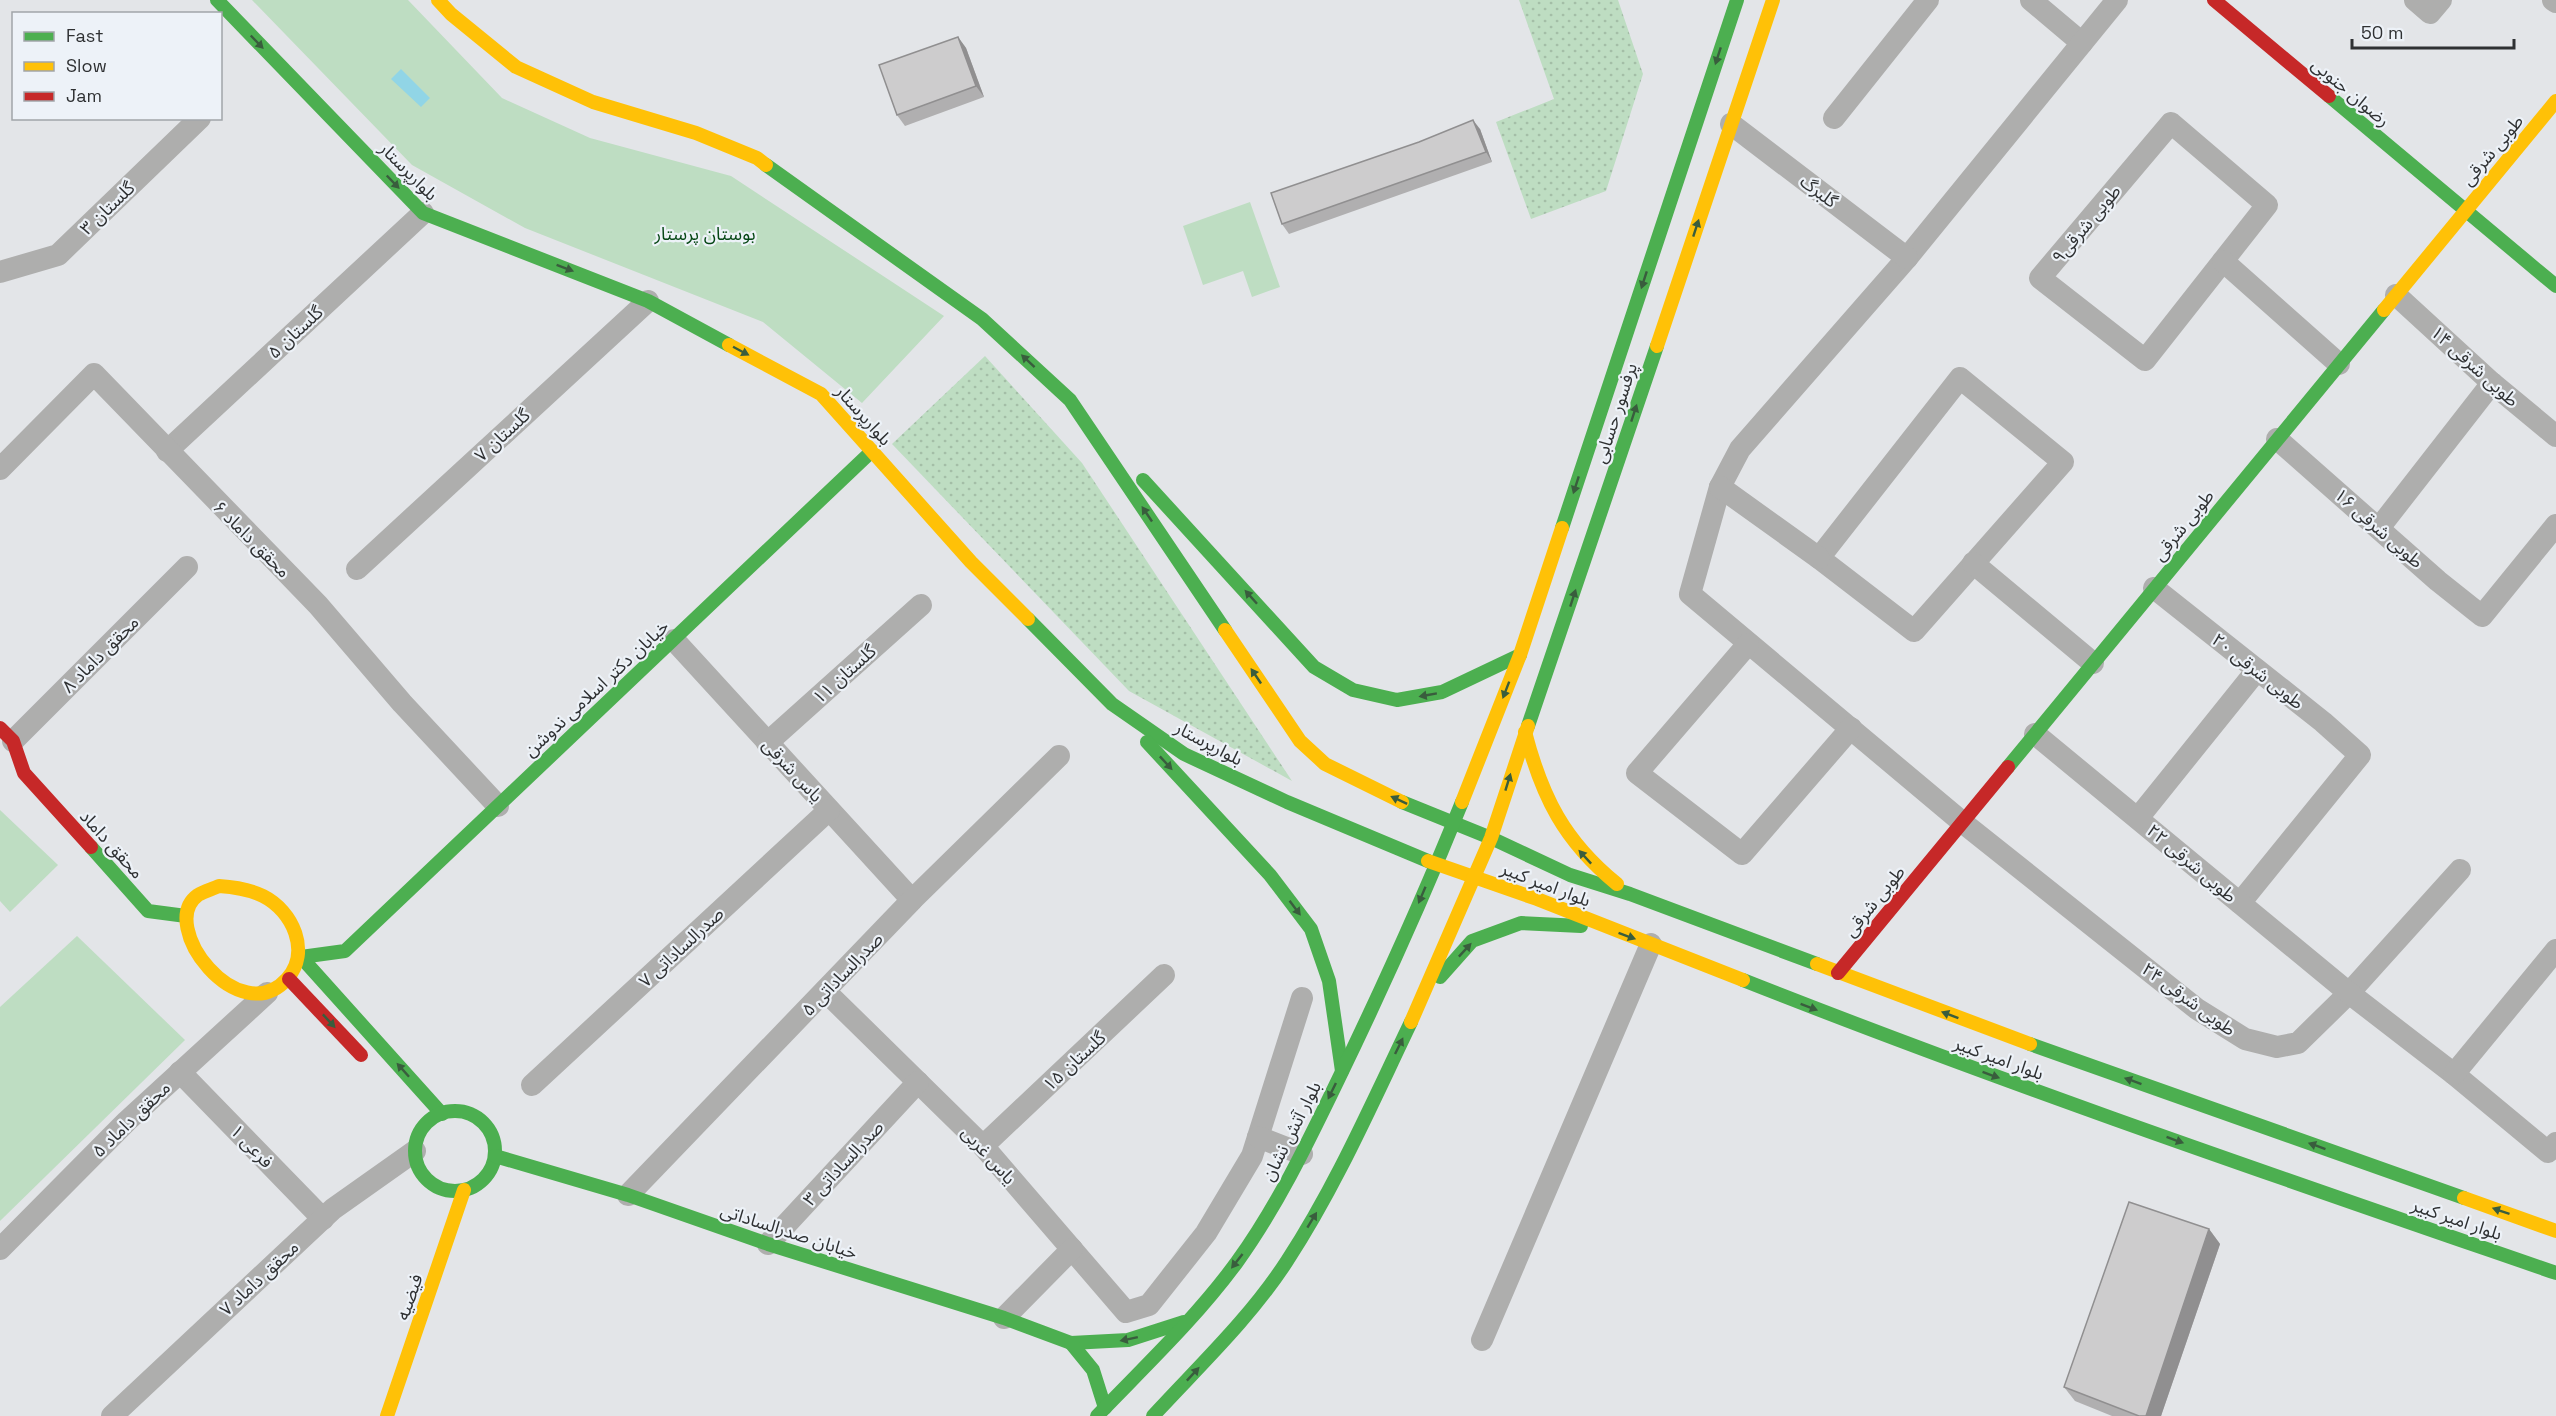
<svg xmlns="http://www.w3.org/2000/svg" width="2556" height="1416" font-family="'Space Grotesk','Noto Sans Arabic',sans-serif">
<defs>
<pattern id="grass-dots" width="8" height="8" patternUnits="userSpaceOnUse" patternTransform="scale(1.5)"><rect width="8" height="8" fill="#beddc2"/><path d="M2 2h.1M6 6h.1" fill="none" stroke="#a4bea7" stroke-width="1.8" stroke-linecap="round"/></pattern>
</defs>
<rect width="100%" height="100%" fill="#e3e5e8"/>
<g fill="url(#grass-dots)">
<path d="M1519 0H1618L1643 74 1606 191 1531 219 1496 122 1554 99Z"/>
<path d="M985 356 1082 463 1292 781 1129 691 892 444Z"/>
</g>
<g fill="#beddc2">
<path d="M252 0H408L502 98 590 138 731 176 944 316 862 403 763 322 525 228 412 165Z"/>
<path d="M1250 202 1280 287 1252 297 1243 271 1203 285 1183 226Z"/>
<path d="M0 810 58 865 10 912 0 901Z"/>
<path d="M77 936 185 1040 0 1221V1007Z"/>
</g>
<path fill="#91d5e6" d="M401 69 430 98 421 107 391 79Z"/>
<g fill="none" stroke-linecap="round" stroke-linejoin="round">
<g stroke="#aeaead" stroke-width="22">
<path d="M2031 0 2082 43"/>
<path d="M2117 0 1907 258 1740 449 1720 487 1690 594 1962 822 2197 1009 2245 1039 2277 1047 2298 1043 2349 993 2460 870"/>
<path d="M2415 0 2430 13 2441 0"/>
<path d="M2553 0 2556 2"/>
<path d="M1834 118 1928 0"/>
<path d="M2171 123 2267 205 2145 360 2040 278Z"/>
<path d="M1731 124 1907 258"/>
<path d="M2223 261 2339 364"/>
<path d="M0 272 58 255 200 118"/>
<path d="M2396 295 2492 383 2556 436"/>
<path d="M1960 378 2063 462 1914 631 1819 558Z"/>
<path d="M2277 439 2438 581 2482 616 2556 525"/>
<path d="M167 451 423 213"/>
<path d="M0 469 94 374 318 605 402 703 498 806"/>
<path d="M1720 487 1819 558"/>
<path d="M2379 528 2492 383"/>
<path d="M1973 563 2093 663"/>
<path d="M357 569 648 301"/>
<path d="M2154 588 2323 722 2360 755 2240 903"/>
<path d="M674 640 912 900"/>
<path d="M1748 644 1637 773 1742 854 1851 728"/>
<path d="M2035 734 2349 993 2454 1074 2548 1152 2556 1143"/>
<path d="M13 741 187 567"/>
<path d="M767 743 921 605"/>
<path d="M2138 818 2257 670"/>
<path d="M825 991 983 1146 1126 1312 1149 1305 1206 1233 1252 1156 1302 998"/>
<path d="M180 1072 323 1219"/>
<path d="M2454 1074 2556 950"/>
<path d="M532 1085 829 810"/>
<path d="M1258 1137 1302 1154"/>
<path d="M983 1146 1164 975"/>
<path d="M628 1195 912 900 1059 756"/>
<path d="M768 1244 918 1082"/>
<path d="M0 1249 127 1121 267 993"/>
<path d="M1004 1318 1072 1249"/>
<path d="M1482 1340 1651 944"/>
<path d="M112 1416 333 1209 415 1151"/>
</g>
<g stroke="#4caf50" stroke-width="14">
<path d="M217 0 423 213 648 301 729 345"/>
<path d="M2329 96 2556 286"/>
<path d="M766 165 982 319 1070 400 1225 630"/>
<path d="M1143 480 1314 667 1353 690 1397 700 1442 692 1520 655"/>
<path d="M1562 528 1737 0"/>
<path d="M1028 619 1112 704 1184 754 1287 802 1428 861"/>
<path d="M1528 726 1657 346"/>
<path d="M1147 742 1270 875 1311 929 1329 981 1342 1071"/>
<path d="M2008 767 2384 310"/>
<path d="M1402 802 1491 838 1570 875 1630 894 1817 964"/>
<path d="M91 847 148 911 186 916"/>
<path d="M301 957 345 951 872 451"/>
<path d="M301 957 442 1114"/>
<path d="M1440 977 1472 941 1521 923 1581 926"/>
<path d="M1743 980C2011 1086 2284 1179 2556 1273"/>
<path d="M2030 1044 2464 1198"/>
<circle cx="455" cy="1151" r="40"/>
<path d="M495 1156 628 1195 768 1244 1004 1318 1071 1343 1128 1340 1184 1322"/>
<path d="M1071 1343 1093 1370 1105 1408"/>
<path d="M1097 1416C1145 1366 1196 1318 1237 1262 1278 1205 1308 1142 1338 1080 1382 989 1424 896 1462 802"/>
<path d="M1153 1416C1199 1366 1250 1318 1287 1261 1336 1186 1372 1103 1411 1022"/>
</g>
<g stroke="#ffc107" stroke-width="14">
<path d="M438 0 451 14 516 67 593 102 696 133 757 158 766 165"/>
<path d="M2384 310 2556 101"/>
<path d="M729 345 821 394 971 562 1028 619"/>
<path d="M1657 346 1773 0"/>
<path d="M1225 630 1300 741 1325 764 1402 802"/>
<path d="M1525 732C1542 797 1564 841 1617 884"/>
<path d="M1462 802 1520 655 1562 528"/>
<path d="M1428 861 1537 899 1743 980"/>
<path d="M219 886C234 887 249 889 263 896 293 911 311 952 287 979 239 1032 156 925 198 895 204 891 213 889 219 886Z"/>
<path d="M1817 964 2030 1044"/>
<path d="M1411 1022 1491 838 1528 726"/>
<path d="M2464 1198 2556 1231"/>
<path d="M387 1416 464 1190"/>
</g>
<g stroke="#c62828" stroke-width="14">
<path d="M2214 0 2329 96"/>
<path d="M0 728 13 741 24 773 91 847"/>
<path d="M1838 973 2008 767"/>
<path d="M289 979 361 1055"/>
</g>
</g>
<g fill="#b0afb0">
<path d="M958 37 966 48 984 97 905 126 897 115Z"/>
<path d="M1480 129 1492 162 1289 234 1282 224Z"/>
<path d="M2209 1229 2220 1244 2161 1416H2112L2075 1401 2064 1387Z"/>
</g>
<g fill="#908f90">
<path d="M958 37 966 48 984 97 976 86Z"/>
<path d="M1473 120 1480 129 1492 162 1486 152Z"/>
<path d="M2209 1229 2220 1244 2161 1416H2146Z"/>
</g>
<g fill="#cdcccd" stroke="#908f90" stroke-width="1.5">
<path d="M958 37 976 86 897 115 879 65Z"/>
<path d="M1473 120 1486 152 1282 224 1271 193 1419 142Z"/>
<path d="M2129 1202 2209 1229 2146 1416H2139L2064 1387Z"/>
</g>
<defs><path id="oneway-solid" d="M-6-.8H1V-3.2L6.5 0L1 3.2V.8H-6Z" transform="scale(1.5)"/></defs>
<g fill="#395d3d">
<use href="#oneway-solid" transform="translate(257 42) rotate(46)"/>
<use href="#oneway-solid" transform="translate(1718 56) rotate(108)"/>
<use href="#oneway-solid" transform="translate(393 182) rotate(46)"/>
<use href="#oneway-solid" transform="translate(1696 228) rotate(-72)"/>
<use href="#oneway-solid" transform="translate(565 268) rotate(21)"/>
<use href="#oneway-solid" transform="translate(1644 280) rotate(108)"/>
<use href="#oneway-solid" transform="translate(741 351) rotate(28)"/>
<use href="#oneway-solid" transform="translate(1028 361) rotate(-137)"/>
<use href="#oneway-solid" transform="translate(1634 413) rotate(-72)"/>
<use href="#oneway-solid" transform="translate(1576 485) rotate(108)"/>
<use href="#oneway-solid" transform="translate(1147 514) rotate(-124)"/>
<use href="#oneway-solid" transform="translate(1251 597) rotate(-132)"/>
<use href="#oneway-solid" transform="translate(1573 598) rotate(-72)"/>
<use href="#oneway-solid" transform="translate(1256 676) rotate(-124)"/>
<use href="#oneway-solid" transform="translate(1506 690) rotate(111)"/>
<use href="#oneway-solid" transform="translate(1428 695) rotate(170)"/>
<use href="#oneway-solid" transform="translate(1166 763) rotate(47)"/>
<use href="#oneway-solid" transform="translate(1508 782) rotate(-73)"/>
<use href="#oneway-solid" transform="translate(1399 800) rotate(-155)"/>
<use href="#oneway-solid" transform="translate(1585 857) rotate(-133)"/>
<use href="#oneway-solid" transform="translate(1422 895) rotate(113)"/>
<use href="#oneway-solid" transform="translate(1295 908) rotate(53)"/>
<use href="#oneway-solid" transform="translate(1627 936) rotate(20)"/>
<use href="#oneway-solid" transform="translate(1465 950) rotate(-47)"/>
<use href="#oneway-solid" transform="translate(1809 1007) rotate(21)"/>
<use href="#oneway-solid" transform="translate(1950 1015) rotate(-159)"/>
<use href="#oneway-solid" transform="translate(329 1021) rotate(47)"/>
<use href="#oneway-solid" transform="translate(1399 1046) rotate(-64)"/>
<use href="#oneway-solid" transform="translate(403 1070) rotate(-132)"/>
<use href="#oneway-solid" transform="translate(1991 1075) rotate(20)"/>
<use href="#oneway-solid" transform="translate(2133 1081) rotate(-160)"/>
<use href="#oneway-solid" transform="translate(1332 1091) rotate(116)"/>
<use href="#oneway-solid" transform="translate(2175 1140) rotate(20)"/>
<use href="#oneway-solid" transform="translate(2317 1146) rotate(-160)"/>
<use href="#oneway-solid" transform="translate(2501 1211) rotate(-161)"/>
<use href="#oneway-solid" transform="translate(1312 1220) rotate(-59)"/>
<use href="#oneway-solid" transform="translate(1237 1261) rotate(128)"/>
<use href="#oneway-solid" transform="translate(1129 1339) rotate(168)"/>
<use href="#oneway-solid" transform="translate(1193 1374) rotate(-47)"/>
</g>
<g text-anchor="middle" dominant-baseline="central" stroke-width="4.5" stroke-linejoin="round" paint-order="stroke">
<g font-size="18" fill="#2f3133" stroke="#edf2f8">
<text transform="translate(2351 92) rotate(40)">رضوان جنوبی</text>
<text transform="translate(2492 150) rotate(-50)">طوبی شرقی</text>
<text transform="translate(409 171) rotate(45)">بلوارپرستار</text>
<text transform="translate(1819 191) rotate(37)">گلبرگ</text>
<text transform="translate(107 208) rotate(-44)">گلستان ۳</text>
<text transform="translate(2086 224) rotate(-50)">طوبی شرقی۹</text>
<text transform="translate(295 332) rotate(-43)">گلستان ۵</text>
<text transform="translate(2475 366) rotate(42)">طوبی شرقی ۱۴</text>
<text transform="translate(1615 413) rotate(-72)">پرفسور حسابی</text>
<text transform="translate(864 415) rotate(48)">بلوارپرستار</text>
<text transform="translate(502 435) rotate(-43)">گلستان ۷</text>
<text transform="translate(2183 525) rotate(-51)">طوبی شرقی</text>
<text transform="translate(2379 528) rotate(41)">طوبی شرقی ۱۶</text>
<text transform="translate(252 539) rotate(45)">محقق داماد ۶</text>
<text transform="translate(100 654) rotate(-45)">محقق داماد ۸</text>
<text transform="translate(2258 671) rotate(38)">طوبی شرقی ۲۰</text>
<text transform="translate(844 674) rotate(-42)">گلستان ۱۱</text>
<text transform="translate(596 688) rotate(-43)">خيابان دکتر اسلامی ندوشن</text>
<text transform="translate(1209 743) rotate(28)">بلوارپرستار</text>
<text transform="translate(793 770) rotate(47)">یاس شرقی</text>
<text transform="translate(112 844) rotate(48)">محقق داماد</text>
<text transform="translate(2192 863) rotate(40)">طوبی شرقی ۲۲</text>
<text transform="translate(1546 884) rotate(21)">بلوار امیر کبیر</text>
<text transform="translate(1874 901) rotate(-51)">طوبی شرقی</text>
<text transform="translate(681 947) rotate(-43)">صدرالساداتی ۷</text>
<text transform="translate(842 974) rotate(-46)">صدرالساداتی ۵</text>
<text transform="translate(2189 999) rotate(36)">طوبی شرقی ۲۴</text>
<text transform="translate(1999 1058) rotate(20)">بلوار امیر کبیر</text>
<text transform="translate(1074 1061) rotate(-43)">گلستان ۱۵</text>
<text transform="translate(131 1119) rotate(-44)">محقق داماد ۵</text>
<text transform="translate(1291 1131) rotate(-63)">بلوار آتش نشان</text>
<text transform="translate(252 1146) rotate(46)">فرعی ۱</text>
<text transform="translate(989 1155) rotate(48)">یاس غربی</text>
<text transform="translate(843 1163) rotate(-47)">صدرالساداتی ۳</text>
<text transform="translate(2457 1219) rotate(19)">بلوار امیر کبیر</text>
<text transform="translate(789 1231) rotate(18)">خیابان صدرالساداتی</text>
<text transform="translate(259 1278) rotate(-43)">محقق داماد ۷</text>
<text transform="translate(409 1297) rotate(-71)">فیضیه</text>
</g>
<g font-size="18" fill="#064715" stroke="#edf2f8">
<text x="705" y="233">بوستان پرستار</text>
</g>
</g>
<rect x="12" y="12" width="210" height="108" fill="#edf2f8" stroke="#a1a5a9" stroke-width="1.5"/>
<rect x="24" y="32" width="30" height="9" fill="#4caf50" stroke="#a1a5a9" stroke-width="1.5"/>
<text x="66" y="42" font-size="18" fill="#2f3133">Fast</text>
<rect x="24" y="62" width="30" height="9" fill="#ffc107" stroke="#a1a5a9" stroke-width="1.5"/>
<text x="66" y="72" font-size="18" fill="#2f3133">Slow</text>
<rect x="24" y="92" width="30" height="9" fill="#c62828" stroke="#a1a5a9" stroke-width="1.5"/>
<text x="66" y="102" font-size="18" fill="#2f3133">Jam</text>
<path d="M2352 39v9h162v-9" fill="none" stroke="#2f3133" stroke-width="3"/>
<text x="2361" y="39" font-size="18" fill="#2f3133" stroke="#edf2f8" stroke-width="4.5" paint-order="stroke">50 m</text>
</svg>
